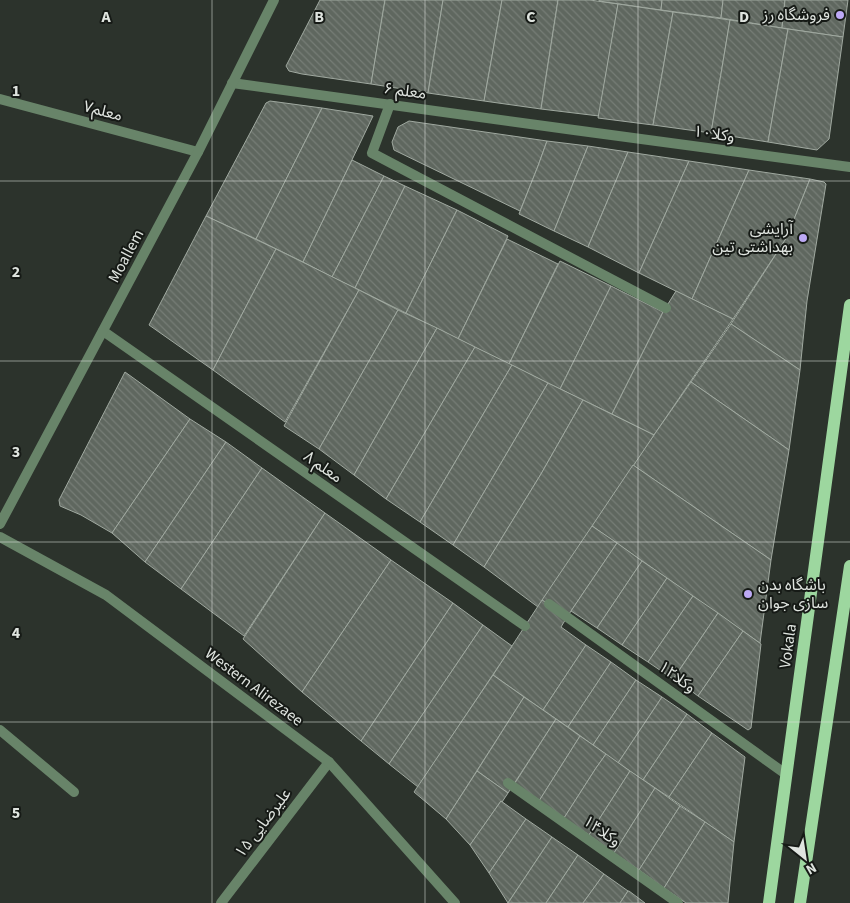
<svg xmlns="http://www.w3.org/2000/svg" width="850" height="903" font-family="'Source Sans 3','Noto Sans Arabic',sans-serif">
<defs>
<pattern id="building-back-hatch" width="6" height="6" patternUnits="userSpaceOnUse" patternTransform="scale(1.25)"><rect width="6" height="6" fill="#5f675f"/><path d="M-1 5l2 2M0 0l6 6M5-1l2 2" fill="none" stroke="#767d76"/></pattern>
</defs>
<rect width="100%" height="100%" fill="#2c332c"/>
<g fill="url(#building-back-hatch)" stroke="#a0a9a0">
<path d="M320 0H385L371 84 302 74 289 71 286 66Z"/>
<path d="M385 0H443L428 93 371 84Z"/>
<path d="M443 0H502L484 101 428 93Z"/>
<path d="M502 0H558L541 109 484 101Z"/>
<path d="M558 0H590L618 4 599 116 541 109Z"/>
<path d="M599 0H662L661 10 599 1Z"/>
<path d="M662 0H723L721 18 661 10Z"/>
<path d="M723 0H785L782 28 721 18Z"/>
<path d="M785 0H848L843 37 782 28Z"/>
<path d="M618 4 673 12 653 125 598 118Z"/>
<path d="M673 12 730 20 711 133 653 125Z"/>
<path d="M730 20 788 29 768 142 711 133Z"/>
<path d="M788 29 843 37 829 139 817 150 768 142Z"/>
<path d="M270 101 322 108 256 239 206 216 266 103Z"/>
<path d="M322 108 373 116 303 262 256 239Z"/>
<path d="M409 121 547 141 538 166 520 211 394 150 392 142 398 127Z"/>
<path d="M547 141 588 146 554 231 519 214 538 166Z"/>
<path d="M588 146 628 152 588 247 554 231Z"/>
<path d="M628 152 689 161 639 273 588 247Z"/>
<path d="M352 160 384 176 332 277 303 262Z"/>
<path d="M689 161 749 170 692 299 639 273Z"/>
<path d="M749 170 810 179 787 237 733 319 692 299Z"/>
<path d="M384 176 405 186 355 288 332 277Z"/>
<path d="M810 179 824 182 826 184 807 301 800 370 731 324 787 237Z"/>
<path d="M405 186 457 210 406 313 355 288Z"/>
<path d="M457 210 508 236 458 339 406 313Z"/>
<path d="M206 216 276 249 213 370 149 325Z"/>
<path d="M507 239 558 264 509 364 458 339Z"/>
<path d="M276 249 359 290 285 422 213 370Z"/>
<path d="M560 261 611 286 560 389 509 364Z"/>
<path d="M611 286 663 312 612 414 560 389Z"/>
<path d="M359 290 398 310 319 449 284 426Z"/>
<path d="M676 291 733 319 654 435 612 414 663 312Z"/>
<path d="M398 310 437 328 354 475 319 449Z"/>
<path d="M731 324 800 370 789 450 691 382Z"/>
<path d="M437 328 475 347 386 499 354 475Z"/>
<path d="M475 347 512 365 420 522 386 499Z"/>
<path d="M512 365 548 383 453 545 420 522Z"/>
<path d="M125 372 190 419 112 533 81 515 60 506 59 500Z"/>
<path d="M691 382 789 450 771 560 633 465Z"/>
<path d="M548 383 583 400 541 474 484 567 453 545Z"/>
<path d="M583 400 654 435 538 607 484 567 541 474Z"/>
<path d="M190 419 226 442 145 562 112 533Z"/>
<path d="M226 442 262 468 181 589 145 562Z"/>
<path d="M633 465 771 560 760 643 592 526Z"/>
<path d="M262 468 325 513 244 636 181 589Z"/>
<path d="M325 513 391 560 302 692 243 639Z"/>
<path d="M592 526 617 543 567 617 542 600Z"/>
<path d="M617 543 642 561 597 628 571 611Z"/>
<path d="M391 560 453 603 361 741 302 692Z"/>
<path d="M642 561 667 578 622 645 597 628Z"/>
<path d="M667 578 693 596 648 662 622 645Z"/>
<path d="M693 596 718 613 673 679 648 662Z"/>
<path d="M542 600 567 617 561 627 586 645 543 710 493 675Z"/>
<path d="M453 603 483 625 389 764 361 741Z"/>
<path d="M718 613 743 631 698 696 674 678Z"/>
<path d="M483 625 512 646 418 787 389 764Z"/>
<path d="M743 631 761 644 751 728 748 730 698 696Z"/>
<path d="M586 645 611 662 568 727 543 710Z"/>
<path d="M611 662 636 680 593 745 568 727Z"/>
<path d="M493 675 524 697 446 819 414 792Z"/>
<path d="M636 680 662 697 618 763 593 745Z"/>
<path d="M524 697 556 719 508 793 477 771Z"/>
<path d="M662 697 687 714 643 780 618 763Z"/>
<path d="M687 714 712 733 669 797 643 780Z"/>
<path d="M556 719 580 736 539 801 515 783Z"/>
<path d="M712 733 745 757 734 842 669 797Z"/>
<path d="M580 736 606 754 596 768 564 818 539 801Z"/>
<path d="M606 754 630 771 589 835 564 818 596 768Z"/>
<path d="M477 771 508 793 502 802 501 801 470 845 446 819Z"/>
<path d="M630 771 655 788 614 853 589 835Z"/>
<path d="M655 788 680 806 639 870 614 853Z"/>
<path d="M501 801 526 819 489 873 470 845Z"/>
<path d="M680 806 705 822 664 888 639 870Z"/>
<path d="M526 819 552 837 508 903 489 873Z"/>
<path d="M705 822 734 842 728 903H686L664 888Z"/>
<path d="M552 837 578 855 546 903H508Z"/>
<path d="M578 855 604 874 583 903H546Z"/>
<path d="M604 874 628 891 620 903H583Z"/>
<path d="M628 891H629L645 903H620Z"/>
</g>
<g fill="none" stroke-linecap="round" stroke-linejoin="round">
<g stroke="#688469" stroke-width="10">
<path d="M232 83 574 130 850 167"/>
<path d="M0 99 198 152"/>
<path d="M390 104 372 153 666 308"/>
<path d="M103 331 525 626"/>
<path d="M549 604 787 775"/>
<path d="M0 730 74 792"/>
<path d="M508 783 678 903"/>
<path d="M221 903 329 762"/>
</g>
<g stroke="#688469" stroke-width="10">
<path d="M0 524 198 152 274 0"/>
<path d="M0 537 106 595 329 762 455 903"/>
</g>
<g stroke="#9dd79f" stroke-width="12">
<path d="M769 903 850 305"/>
<path d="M800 903 850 566"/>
</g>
</g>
<path fill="none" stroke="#dfe4df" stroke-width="1" stroke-opacity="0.55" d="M212 0V903M425 0V903M638 0V903M0 181H850M0 361H850M0 542H850M0 722H850"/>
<g fill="#bda9f5" stroke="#161a16" stroke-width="2">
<circle cx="840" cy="15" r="5"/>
<circle cx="803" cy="238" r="5"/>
<circle cx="748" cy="594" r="5"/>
</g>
<g text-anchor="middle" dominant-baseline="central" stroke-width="4" stroke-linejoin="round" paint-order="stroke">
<g font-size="16" fill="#dfe4df" stroke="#161a16" text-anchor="end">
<text x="830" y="15">فروشگاه رز</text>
<text x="793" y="229">آرایشی<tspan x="793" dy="18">بهداشتی تین</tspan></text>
<text x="758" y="585" text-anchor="start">باشگاه بدن<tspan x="758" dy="18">سازی جوان</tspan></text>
</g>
<g font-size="16" fill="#dfe4df" stroke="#161a16">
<text transform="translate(405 91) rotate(8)">۶ معلم</text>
<text transform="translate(103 111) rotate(15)">معلم۷</text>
<text transform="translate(714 134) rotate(8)">وکلا۱۰</text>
<text transform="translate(126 256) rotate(-62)">Moallem</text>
<text transform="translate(323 467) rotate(35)">۸ معلم</text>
<text transform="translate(788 646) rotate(-82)">Vokala</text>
<text transform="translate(677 677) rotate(36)">وکلا۱۲</text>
<text transform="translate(254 687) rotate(37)">Western Alirezaee</text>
<text transform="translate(263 823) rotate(-53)">۱۵ علیرضایی</text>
<text transform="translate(602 831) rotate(35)">وکلا۱۴</text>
</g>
</g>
<g font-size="16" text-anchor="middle" font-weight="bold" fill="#dfe4df" stroke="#161a16" stroke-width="4" stroke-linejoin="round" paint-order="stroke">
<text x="106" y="22">A</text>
<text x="319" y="22">B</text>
<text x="531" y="22">C</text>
<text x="744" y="22">D</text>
<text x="16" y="96">1</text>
<text x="16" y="277">2</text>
<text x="16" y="457">3</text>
<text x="16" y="638">4</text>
<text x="16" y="818">5</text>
</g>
<g transform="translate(805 858) rotate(150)" stroke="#161a16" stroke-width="4" paint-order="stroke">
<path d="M0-4L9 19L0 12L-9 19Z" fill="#dfe4df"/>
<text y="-8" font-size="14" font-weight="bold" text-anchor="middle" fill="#dfe4df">N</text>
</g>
</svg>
